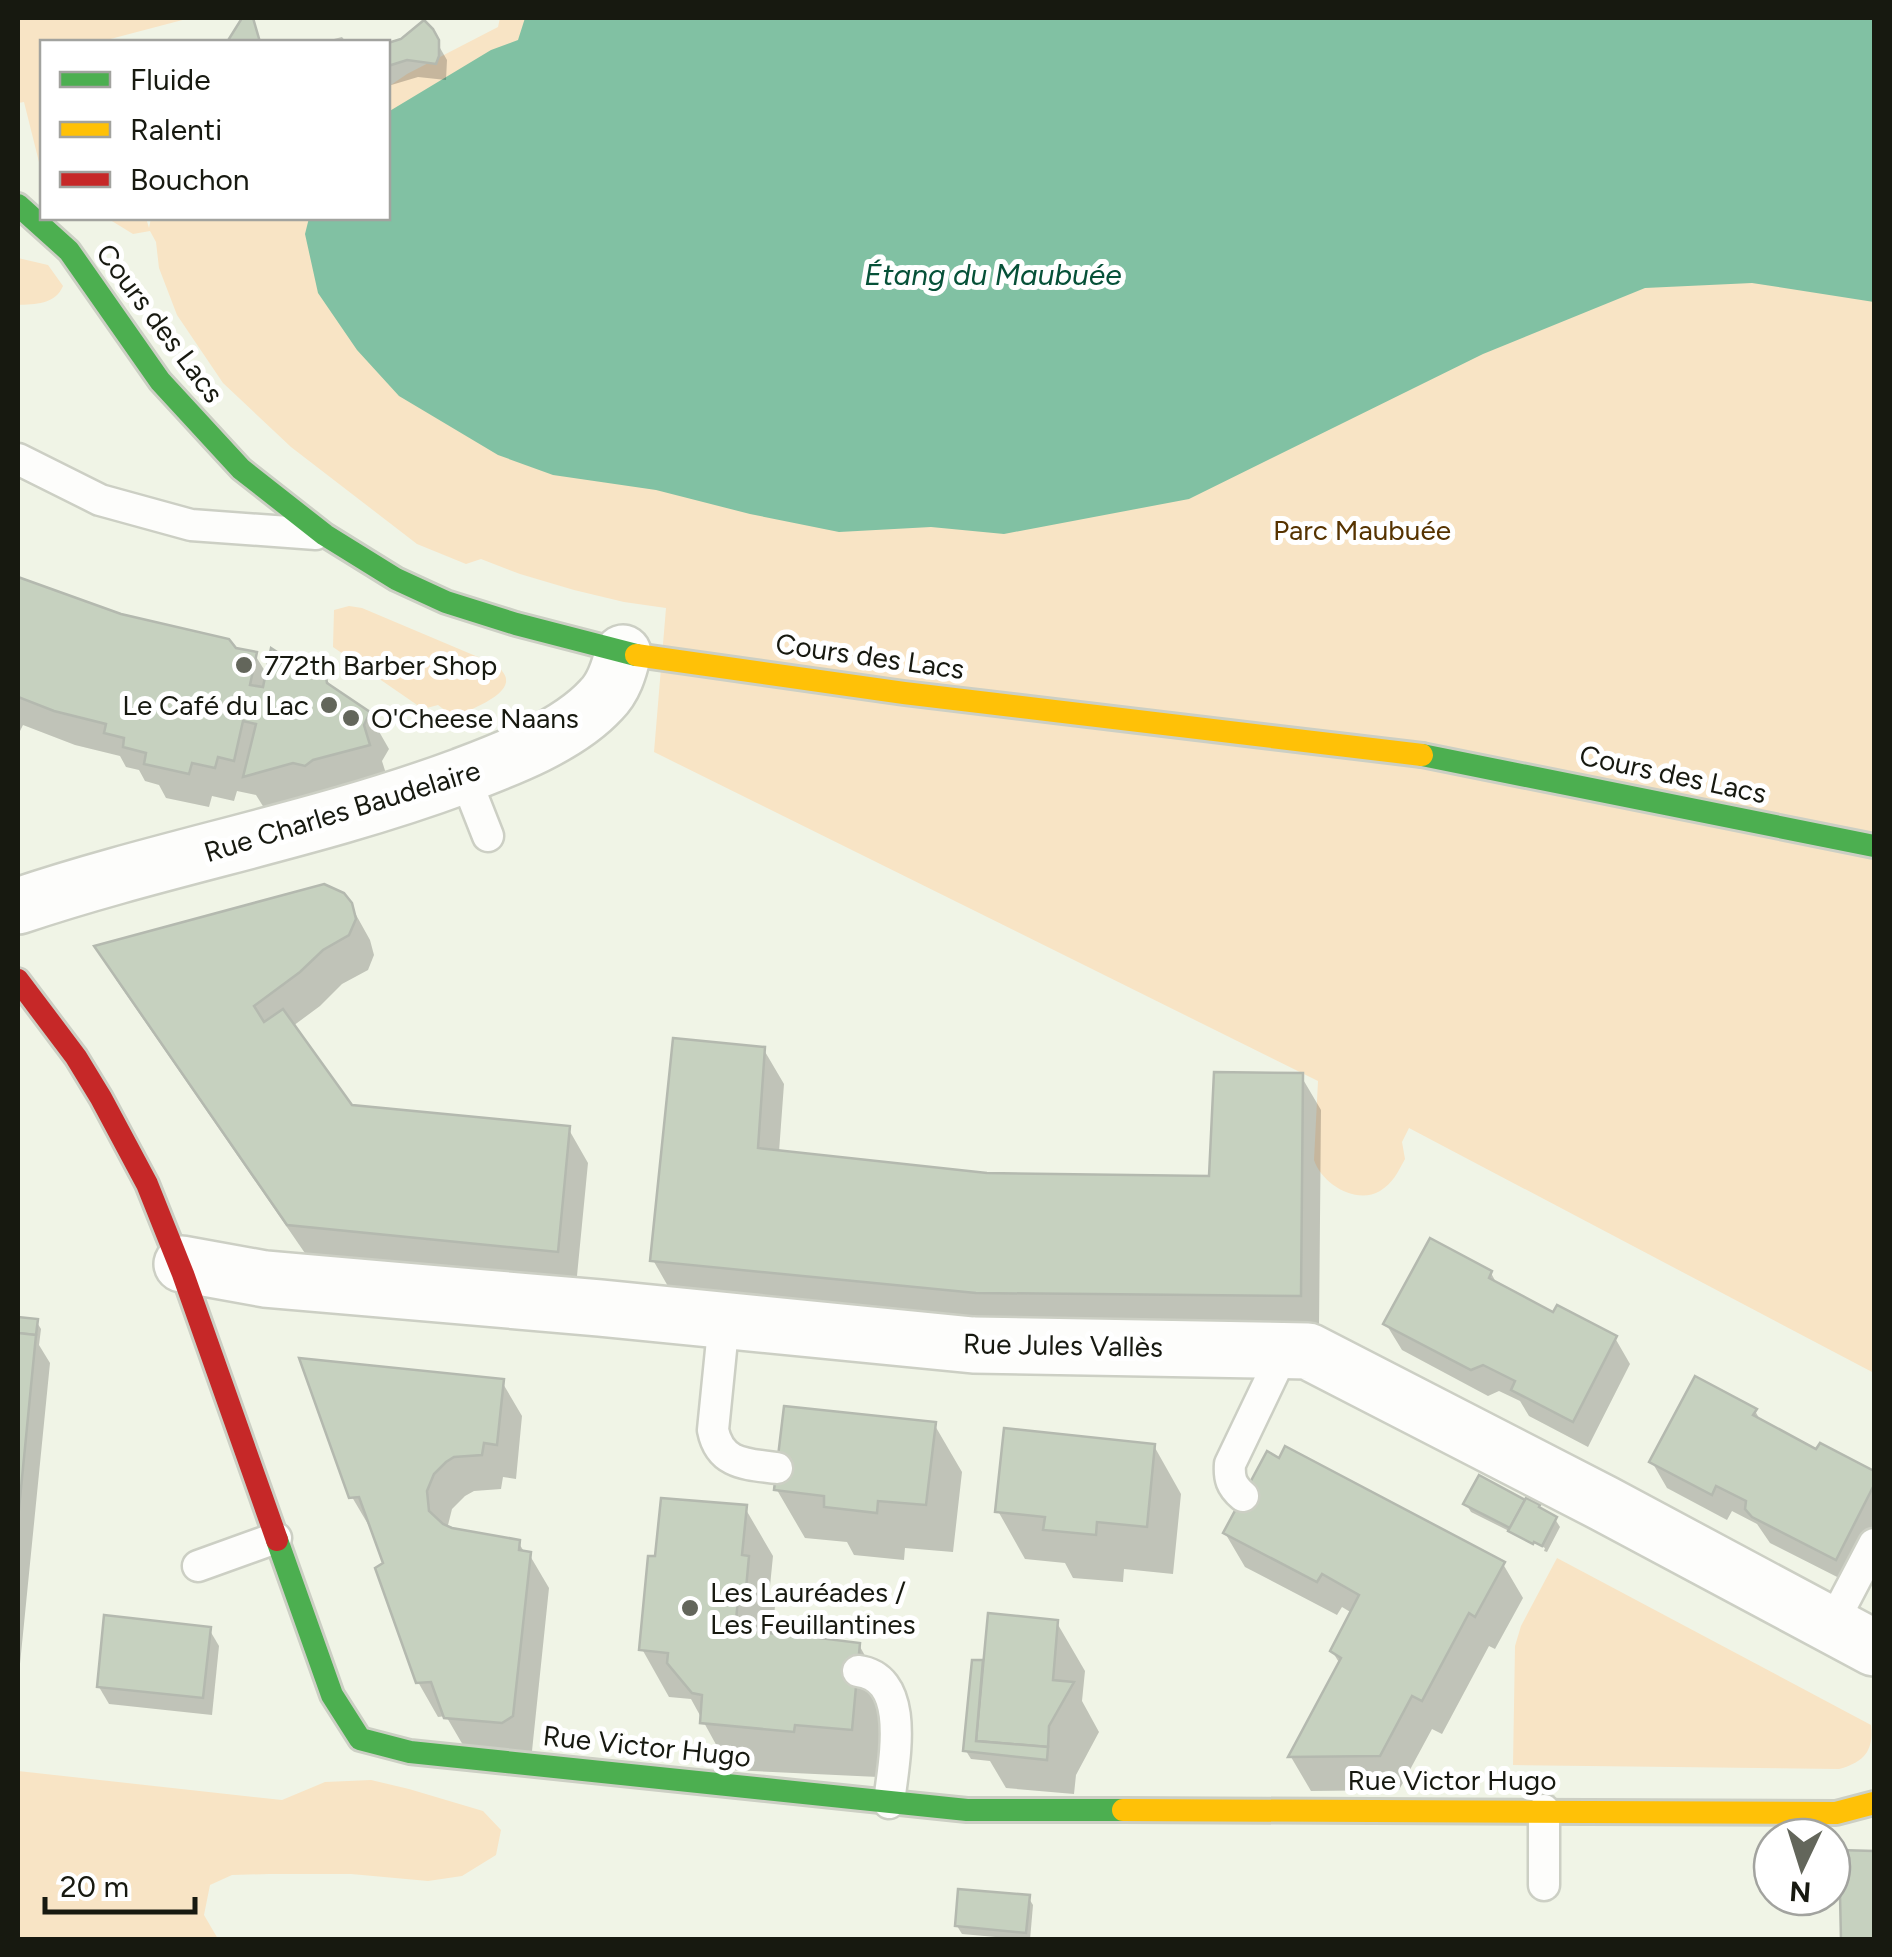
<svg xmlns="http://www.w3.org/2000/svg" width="1892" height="1957" font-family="Figtree,sans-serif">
<rect width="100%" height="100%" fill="#f0f4e6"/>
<g fill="#f8e4c5">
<path d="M18 18H190L99 42H42V174L24 102 18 103Z"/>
<path d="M500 18H1874V1373L1409 1128 1402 1142 1405 1159C1398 1172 1393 1183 1380 1191 1356 1205 1322 1184 1314 1160L1318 1081 654 752 666 608 624 602 574 590 520 574 481 559 466 564 417 544 291 447 223 383 177 315 159 268 156 242 150 231 133 234 107 218H146L149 228 151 218H388V87L407 74 498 27Z"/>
<path d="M18 258 48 265 63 286C55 305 35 304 18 305Z"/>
<path d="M349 606 362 608 497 665C500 668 506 675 506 679 509 696 467 711 454 717L438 705 423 709 333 647 334 610Z"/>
<path d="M1557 1558 1871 1725C1874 1752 1863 1762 1839 1769L1513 1765 1515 1646 1521 1626Z"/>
<path d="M18 1771 282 1800 325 1782 371 1780 409 1789 483 1811 501 1830 496 1855 462 1876 428 1881 351 1874H269L232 1875 210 1885 204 1915 218 1939H18Z"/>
</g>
<path fill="#81c1a3" d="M525 18H1874V302L1752 283 1645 288 1483 354 1189 499 1004 534 931 527 839 532 750 514 656 490 553 475 498 455 399 396 357 350 318 293 305 234 309 218H388V112L491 50 518 40Z"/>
<g fill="#0003">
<path d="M342 37 346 42H322Z"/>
<path d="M402 41H436L447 60 446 80 418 77 388 86V45Z"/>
<path d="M18 580 62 598 255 655 268 676 324 675 333 690 369 714 389 749 382 761 388 780 266 811 256 795 237 791 234 801 212 796 209 807 166 798 159 785 145 781 139 770 126 767 120 756 75 745 23 725 20 731 18 730Z"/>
<path d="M350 904 370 940 374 955 368 970 342 984 320 1006 293 1026 351 1107 568 1128 588 1163 576 1286 309 1259 117 981 98 947Z"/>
<path d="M764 1050 784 1084 779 1152 987 1175 1212 1178 1301 1076 1321 1110 1319 1329 997 1327 673 1295 653 1260Z"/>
<path d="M1491 1273 1498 1286 1554 1316 1615 1338 1630 1364 1588 1447 1529 1416 1520 1401 1499 1391 1488 1396 1402 1350 1386 1324Z"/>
<path d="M18 1320 36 1321 41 1329 39 1345 50 1363 18 1684Z"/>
<path d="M502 1382 522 1416 516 1479 503 1477 501 1489 474 1491 465 1496 452 1509 447 1529 518 1542 525 1553 529 1554 549 1588 532 1751 467 1752 446 1716 438 1717 418 1682 386 1564 372 1531 352 1497Z"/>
<path d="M1755 1411 1762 1423 1817 1452 1821 1446 1874 1474V1539L1851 1584 1770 1543 1757 1524 1732 1511 1727 1520 1667 1488 1652 1462Z"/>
<path d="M934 1424 962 1472 953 1552 905 1548 904 1560 854 1555 847 1542 805 1538 777 1490Z"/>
<path d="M1154 1446 1181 1494 1173 1574 1124 1569 1123 1582 1073 1578 1065 1563 1025 1559 998 1511Z"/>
<path d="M1466 1504 1555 1519 1560 1527 1547 1552 1544 1551 1545 1548 1511 1530V1532L1471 1512Z"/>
<path d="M745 1508 773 1556 769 1596 775 1606 772 1636 811 1633 815 1640 859 1645 886 1693 878 1777 730 1770 691 1699 669 1697 642 1649 657 1559Z"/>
<path d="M1225 1533 1503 1564 1523 1598 1495 1649 1489 1646 1442 1734 1432 1729 1399 1790 1311 1791 1291 1757 1340 1664 1332 1651 1352 1613 1342 1607 1337 1615 1245 1567Z"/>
<path d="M1057 1623 1085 1671 1082 1701 1099 1732 1076 1775 1074 1794 1006 1788 990 1761 971 1759 966 1751 982 1663 985 1668Z"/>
<path d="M209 1629 219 1646 212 1715 109 1704 99 1687Z"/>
<path d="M1028 1897 1033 1905 1030 1940 962 1934 957 1926Z"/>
</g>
<g fill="#c6d1bf" stroke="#b4b9af" stroke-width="2.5">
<path d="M242 18H253L260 42H227Z"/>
<path d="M424 20 433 29 439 40V56L436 64 407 60 388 66V43L401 39Z"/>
<path d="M18 577 121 614 229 639 236 648 257 652 250 685 263 687 271 648 311 674 325 672 327 683 370 712 364 725 370 745 313 760 305 766 293 763 243 777 256 724 243 721 234 761 218 757 215 768 192 763 189 774 144 764 146 753 123 747 124 738 104 733 106 724 54 711 18 697Z"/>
<path d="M324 884 344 893 352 903 356 919 349 935 323 950 300 972 254 1006 264 1022 283 1009 352 1105 570 1126 558 1252 287 1225 94 946Z"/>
<path d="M673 1038 765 1047 758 1148 987 1173 1209 1176 1214 1072 1303 1073 1301 1296 976 1293 650 1261Z"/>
<path d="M1430 1238 1492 1271 1489 1278 1553 1312 1557 1305 1617 1336 1573 1422 1511 1390 1515 1381 1483 1365 1471 1370 1383 1324Z"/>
<path d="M18 1317 38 1319 36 1335 18 1333Z"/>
<path d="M18 1333 36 1335 18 1519Z"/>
<path d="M299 1358 504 1379 497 1445 484 1443 482 1455 454 1457 446 1462 434 1474 427 1491 429 1511 443 1524 452 1528 520 1540 519 1550 531 1552 513 1716 502 1723 444 1718 431 1682 416 1683 375 1568 383 1563 359 1497 349 1498Z"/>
<path d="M1695 1376 1757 1409 1753 1415 1816 1449 1820 1443 1874 1471V1485L1836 1560 1752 1517 1745 1509 1746 1501 1716 1486 1712 1495 1649 1462Z"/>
<path d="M784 1406 936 1422 926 1505 878 1501 877 1513 824 1507V1496L774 1490Z"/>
<path d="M1004 1428 1155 1444 1147 1527 1097 1522 1096 1535 1043 1530 1045 1517 995 1512Z"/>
<path d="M1285 1446 1505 1562 1475 1617 1469 1613 1422 1701 1412 1696 1380 1756 1288 1757 1341 1658 1330 1651 1359 1595 1322 1574 1317 1582 1223 1533 1267 1451 1279 1458Z"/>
<path d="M1479 1475 1525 1500 1510 1528 1463 1504Z"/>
<path d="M661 1498 747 1505 742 1555 749 1556 746 1589H739L735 1630 778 1634V1628L812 1631 811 1637 860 1643 852 1730 795 1725 794 1732 700 1723 702 1695 692 1693 667 1663 668 1653 639 1650 648 1556H655Z"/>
<path d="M1526 1498 1540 1505 1539 1507 1557 1517 1542 1546 1534 1542 1533 1544 1508 1531Z"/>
<path d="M988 1613 1058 1620 1053 1680 1074 1682 1049 1726 1048 1747 976 1741Z"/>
<path d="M104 1615 211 1627 203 1698 97 1687Z"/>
<path d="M972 1660H983L976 1741 1048 1747 1047 1760 963 1751Z"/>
<path d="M1839 1850 1874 1851V1940H1841Z"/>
<path d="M958 1889 1030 1895 1026 1933 955 1926Z"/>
</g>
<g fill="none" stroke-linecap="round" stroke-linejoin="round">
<g stroke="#cccfc4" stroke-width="35">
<g id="lane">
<path d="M18 459 100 500 191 525 316 534"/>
<path d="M464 775 488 836"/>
<path d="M724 1320 713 1430C720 1465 747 1464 777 1468"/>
<path d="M1243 1496C1231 1486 1229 1478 1230 1464L1285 1349"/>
<path d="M198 1566 276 1538"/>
<path d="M1831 1626 1874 1544"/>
<path d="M858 1671C913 1678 893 1764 889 1803"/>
<path d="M1544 1885V1810"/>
</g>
</g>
<g stroke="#cccfc4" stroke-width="60">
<g id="street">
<path d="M18 906C164 857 317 830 462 776 507 759 568 736 601 700 614 687 619 670 623 653"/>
<path d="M182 1264 265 1279 600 1308 973 1345 1308 1351 1605 1504 1874 1648"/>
</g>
</g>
<g stroke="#cccfc4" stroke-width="28">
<g id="fast">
<path d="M18 205 69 251 160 381 241 469 325 535 396 579 446 602 516 624 636 655"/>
<path d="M1422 755 1874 846"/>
<path d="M277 1540 332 1695 360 1739 410 1752 967 1810H1123"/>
</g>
</g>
<g stroke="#cccfc4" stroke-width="28">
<g id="slow">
<path d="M636 655 904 693 1422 755"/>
<path d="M1123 1810 1836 1813 1874 1803"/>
</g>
</g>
<g stroke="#cccfc4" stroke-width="28">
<path id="jam" d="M18 980 76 1057 101 1098 147 1184 183 1274 277 1540"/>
</g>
<use href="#lane" stroke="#fdfdfb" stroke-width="30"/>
<use href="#street" stroke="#fdfdfb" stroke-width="55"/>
<use href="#fast" stroke="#4caf50" stroke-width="22"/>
<use href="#slow" stroke="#ffc107" stroke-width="22"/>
<use href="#jam" stroke="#c62828" stroke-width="22"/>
</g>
<g fill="#63665b" stroke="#fff" stroke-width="4">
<circle cx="244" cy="665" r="10"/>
<circle cx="329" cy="705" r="10"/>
<circle cx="351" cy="718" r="10"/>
<circle cx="690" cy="1608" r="10"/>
</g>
<g text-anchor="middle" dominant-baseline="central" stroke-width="10" stroke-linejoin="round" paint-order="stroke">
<g font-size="28" fill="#171910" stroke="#fff">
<text transform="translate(160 323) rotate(53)">Cours des Lacs</text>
<text transform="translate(870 656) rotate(8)">Cours des Lacs</text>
<text transform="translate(1673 774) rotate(12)">Cours des Lacs</text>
<text transform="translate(342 811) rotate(-17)">Rue Charles Baudelaire</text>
<text transform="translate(1063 1345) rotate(1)">Rue Jules Vallès</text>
<text transform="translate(647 1746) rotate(6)">Rue Victor Hugo</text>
<text x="1452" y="1780">Rue Victor Hugo</text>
</g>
<g font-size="28" fill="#563300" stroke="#fff">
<text x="1362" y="530">Parc Maubuée</text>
</g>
<g font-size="28" fill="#171910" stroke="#fff" text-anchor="start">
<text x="264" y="665">772th Barber Shop</text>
<text x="309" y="705" text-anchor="end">Le Café du Lac</text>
<text x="371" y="718">O'Cheese Naans</text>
<text x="710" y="1592">Les Lauréades /<tspan x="710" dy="32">Les Feuillantines</tspan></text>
</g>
<g font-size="30" font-style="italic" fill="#065138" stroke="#fff">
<text x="993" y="274">Étang du Maubuée</text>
</g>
</g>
<rect width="1892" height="1957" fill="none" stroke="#171910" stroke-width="40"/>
<rect x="40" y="40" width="350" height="180" fill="#ffffff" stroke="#a2a39f" stroke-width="2.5"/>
<rect x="60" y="72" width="50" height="15" fill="#4caf50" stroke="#a2a39f" stroke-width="2.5"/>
<text x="130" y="90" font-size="30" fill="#171910">Fluide</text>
<rect x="60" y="122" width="50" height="15" fill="#ffc107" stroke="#a2a39f" stroke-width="2.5"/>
<text x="130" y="140" font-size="30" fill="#171910">Ralenti</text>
<rect x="60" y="172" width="50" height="15" fill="#c62828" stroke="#a2a39f" stroke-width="2.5"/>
<text x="130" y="190" font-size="30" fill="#171910">Bouchon</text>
<g transform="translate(1802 1867) rotate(184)"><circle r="48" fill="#ffffff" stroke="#a2a39f" stroke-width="2.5"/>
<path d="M0-8L18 38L0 25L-18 38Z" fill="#63665b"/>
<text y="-15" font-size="28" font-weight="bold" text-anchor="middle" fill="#171910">N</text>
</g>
<path d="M45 1897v15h150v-15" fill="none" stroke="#171910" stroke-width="5"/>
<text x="60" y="1897" font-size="30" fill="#171910" stroke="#ffffff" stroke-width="8" paint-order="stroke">20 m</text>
</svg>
